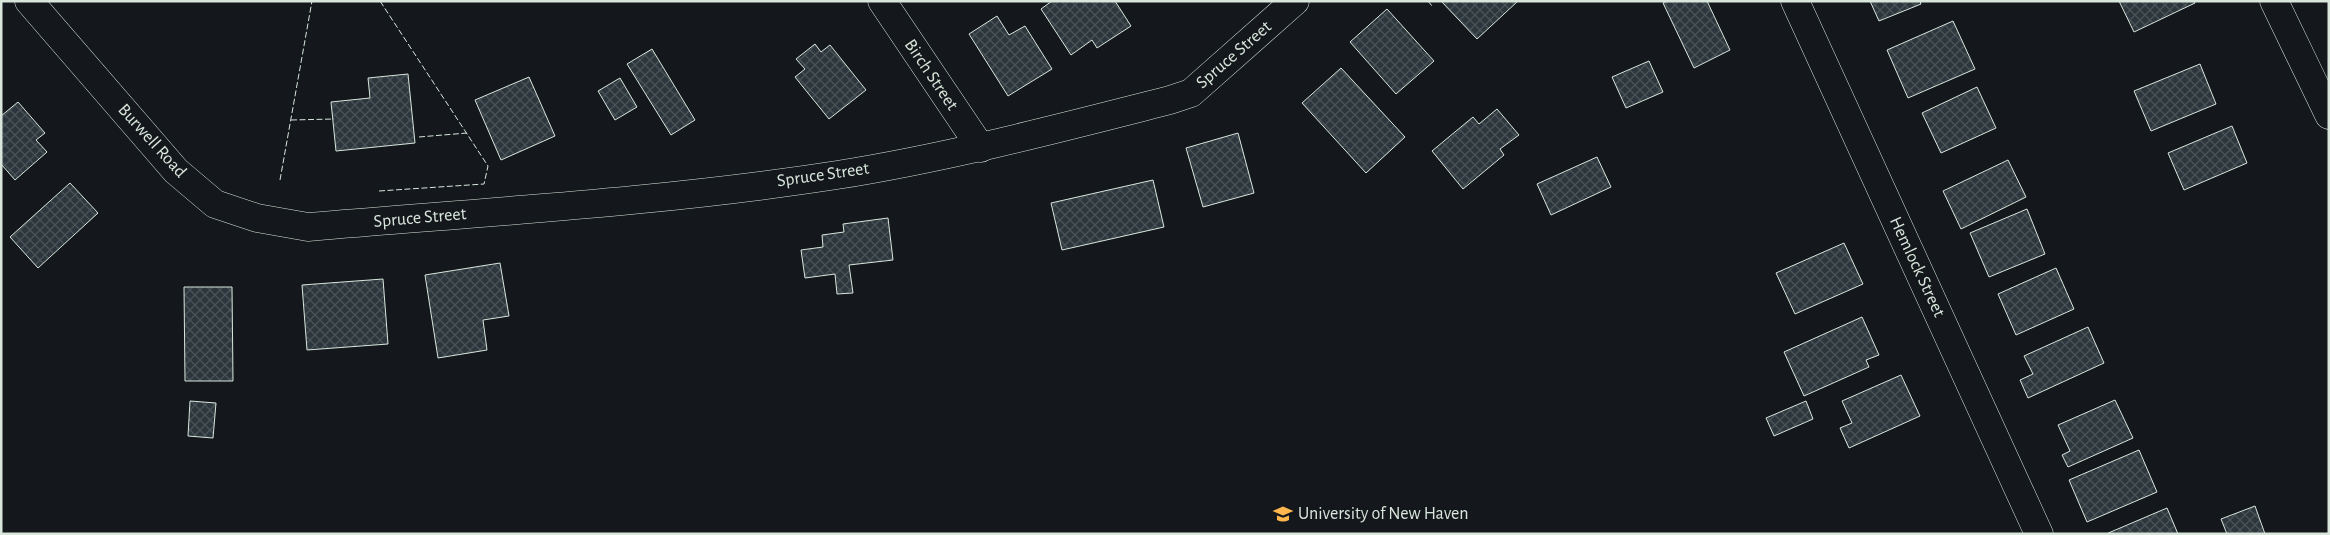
<svg xmlns="http://www.w3.org/2000/svg" width="2330" height="535" font-family="'Alegreya Sans',sans-serif">
<defs>
<pattern id="building-cross-hatch" width="8" height="8" patternUnits="userSpaceOnUse" patternTransform="scale(1.25)"><rect width="8" height="8" fill="#2c363c"/><path d="M0 0l8 8M0 8l8-8" fill="none" stroke="#4a5358"/></pattern>
</defs>
<rect width="100%" height="100%" fill="#14181c"/>
<g fill="url(#building-cross-hatch)" stroke="#d8e6dc">
<path d="M1052 1H1115L1131 26 1097 48 1092 40 1071 55 1041 9Z"/>
<path d="M1441 1H1518L1477 39Z"/>
<path d="M1667 1H1707L1730 50 1694 68 1663 3Z"/>
<path d="M1870 1H1920L1921 4 1879 21Z"/>
<path d="M2119 1H2194L2195 3 2134 32Z"/>
<path d="M1387 9 1434 61 1396 94 1350 42Z"/>
<path d="M997 16 1009 35 1025 26 1052 69 1008 96 969 34Z"/>
<path d="M1953 21 1975 69 1908 98 1887 50Z"/>
<path d="M815 44 821 52 830 45 866 90 829 119 795 77 805 69 796 59Z"/>
<path d="M652 49 695 120 671 135 627 64Z"/>
<path d="M1649 61 1663 92 1626 108 1612 77Z"/>
<path d="M2200 64 2216 104 2151 131 2134 91Z"/>
<path d="M1341 68 1405 137 1366 173 1302 103Z"/>
<path d="M408 74 415 143 336 151 331 102 370 98 368 78Z"/>
<path d="M529 77 555 136 501 160 475 100Z"/>
<path d="M620 78 637 107 615 120 598 91Z"/>
<path d="M1977 87 1996 128 1941 153 1922 113Z"/>
<path d="M18 102 45 133 36 140 47 152 15 180 1 164V116Z"/>
<path d="M1497 109 1519 135 1500 149 1504 155 1463 189 1432 151 1473 117 1479 124Z"/>
<path d="M2232 126 2247 163 2184 190 2168 153Z"/>
<path d="M1238 133 1254 193 1203 207 1186 148Z"/>
<path d="M1597 157 1611 187 1551 215 1537 184Z"/>
<path d="M2008 160 2026 197 1961 229 1943 191Z"/>
<path d="M1153 180 1164 227 1062 250 1051 203Z"/>
<path d="M70 183 98 213 38 268 10 237Z"/>
<path d="M2027 209 2045 254 1989 277 1970 233Z"/>
<path d="M888 218 893 260 849 265 853 293 837 294 835 274 805 278 801 250 823 247 822 235 844 232 843 224Z"/>
<path d="M1844 243 1863 284 1795 314 1776 273Z"/>
<path d="M500 263 509 316 483 320 487 350 438 358 425 275Z"/>
<path d="M2056 268 2074 309 2016 335 1998 294Z"/>
<path d="M383 279 388 344 307 350 302 285Z"/>
<path d="M184 287H232L233 381H185Z"/>
<path d="M1862 317 1879 355 1866 360 1869 367 1804 396 1784 352Z"/>
<path d="M2088 327 2104 363 2028 398 2020 380 2033 374 2024 356Z"/>
<path d="M1901 375 1920 416 1849 448 1840 428 1852 423 1842 401Z"/>
<path d="M2115 400 2133 438 2068 467 2062 455 2070 451 2058 425Z"/>
<path d="M190 401 216 403 213 438 188 436Z"/>
<path d="M1806 401 1813 419 1774 436 1766 418Z"/>
<path d="M2139 450 2157 492 2087 522 2069 480Z"/>
<path d="M2255 506 2265 534H2227L2221 519Z"/>
<path d="M2167 508 2178 534H2106Z"/>
</g>
<g fill="none" stroke-linecap="round" stroke-linejoin="round">
<g stroke="#d8e6dc" stroke-width="29">
<g id="minor">
<path d="M29 1 176 171 215 204 257 218 308 227C484 212 662 202 837 175 950 157 1060 128 1170 100L1191 93 1295 1"/>
<path d="M882 1 981 148"/>
<path d="M1795 1 2039 534"/>
</g>
</g>
<g stroke="#d8e6dc" stroke-width="29">
<path id="secondary" d="M2274 1 2329 115"/>
</g>
<use href="#minor" stroke="#14181c" stroke-width="28"/>
<use href="#secondary" stroke="#14181c" stroke-width="28"/>
<g stroke="#d8e6dc" stroke-width="1" stroke-dasharray="6 2.5" stroke-linecap="butt">
<path d="M1428 1 1432 6"/>
<path d="M291 120 334 119"/>
<path d="M419 137 467 133"/>
<path d="M280 180 312 1"/>
<path d="M379 191 484 184 488 166 380 1"/>
</g>
</g>
<defs>
<g id="university-bare" transform="scale(1.5)"><path d="M0-5L7-2L0 1L-7-2ZM-4 1L0 2.5L4 1V4Q0 6-4 4Z" fill="#ffb74d" stroke="#14181c" stroke-width="2.5" paint-order="stroke"/></g>
</defs>
<g fill-rule="evenodd">
<use href="#university-bare" x="1283" y="514"/>
</g>
<g text-anchor="middle" dominant-baseline="central" stroke-width="4" stroke-linejoin="round" paint-order="stroke">
<g font-size="18" fill="#d8e6dc" stroke="#14181c">
<text transform="translate(1234 55) rotate(-41)">Spruce Street</text>
<text transform="translate(931 75) rotate(56)">Birch Street</text>
<text transform="translate(152 141) rotate(48)">Burwell Road</text>
<text transform="translate(823 175) rotate(-8)">Spruce Street</text>
<text transform="translate(420 218) rotate(-5)">Spruce Street</text>
<text transform="translate(1917 267) rotate(65)">Hemlock Street</text>
</g>
<g font-size="18" fill="#d8e6dc" stroke="#14181c" text-anchor="start">
<text x="1298" y="514">University of New Haven</text>
</g>
</g>
<rect width="2330" height="535" fill="none" stroke="#d8e6dc" stroke-width="5"/>
</svg>
